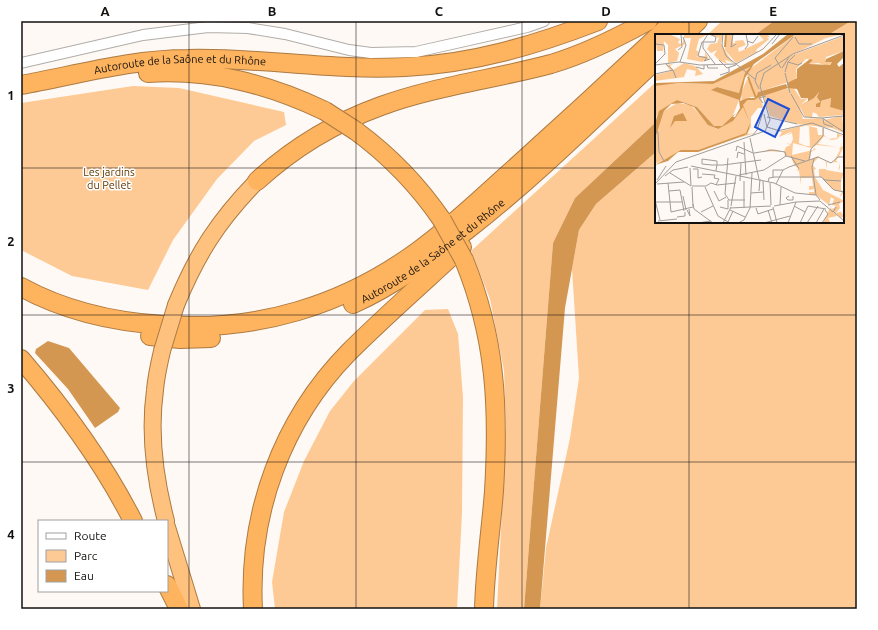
<svg xmlns="http://www.w3.org/2000/svg" width="878" height="630" font-family="Ubuntu,sans-serif">
<rect width="100%" height="100%" fill="#fef9f4"/>
<g fill="#fdca95">
<path d="M722 21H774L755 35H707Z"/>
<path d="M851 21H857V609H540L546 548 570 438 579 378 572 269 579 230 596 204 656 152V222H843V35H828Z"/>
<path d="M656 82V122L575 198 553 243 524 609H497L506 427 504 371 490 299 471 251Z"/>
<path d="M133 86 179 88 284 112 286 125 254 141 217 179 173 240 148 290 72 276 21 250V103Z"/>
<path d="M448 309 458 334 463 397 462 513 457 609H275L272 582 284 512 304 461 330 411 354 381 425 310Z"/>
</g>
<g fill="#d49752">
<path d="M774 21H851L828 35H755Z"/>
<path d="M656 122V152L596 204 579 230 565 308 540 609H524L553 243 575 198Z"/>
<path d="M48 341 69 348 120 408 118 412 95 428 68 389 35 353 36 349Z"/>
</g>
<g fill="none" stroke-linecap="round" stroke-linejoin="round">
<g stroke="#b1ada8" stroke-width="12">
<path id="minor" d="M21 63 143 35 208 27 248 28 285 34 349 50 371 53 416 52 527 27 544 21"/>
</g>
<g stroke="#ac7a42" stroke-width="18">
<g id="trunk">
<path d="M176 305C197 254 218 221 257 181"/>
<path d="M162 351C159 364 156 377 155 390 149 433 155 479 166 521"/>
<path d="M167 527 192 609"/>
</g>
</g>
<g stroke="#ac7a42" stroke-width="20">
<g id="motorway">
<path d="M659 35 674 21"/>
<path d="M683 35 698 21"/>
<path d="M148 73C211 69 268 84 325 111"/>
<path id="s1" d="M21 85C76 75 132 59 188 59 260 57 333 71 405 67 472 64 536 45 598 21"/>
<path d="M356 131C390 156 418 185 442 220"/>
<path d="M257 181C294 147 334 123 381 106 436 86 495 79 551 64 585 54 617 38 648 21"/>
<path d="M464 260C496 338 499 408 494 491 491 530 485 569 484 609"/>
<path d="M21 287C65 311 114 322 163 325 256 332 343 306 418 251 450 228 479 200 508 174 558 129 607 84 656 38"/>
<path id="s2" d="M353 304C395 285 431 258 467 230 534 178 594 118 656 60"/>
<path d="M150 336 180 339 211 338"/>
<path d="M21 359C64 409 103 462 133 521"/>
<path d="M167 585 179 609"/>
<path d="M253 609C248 514 282 420 349 352 385 316 424 282 462 247"/>
</g>
</g>
<use href="#minor" stroke="#fff" stroke-width="10"/>
<use href="#trunk" stroke="#fec27e" stroke-width="16"/>
<use href="#motorway" stroke="#feb35e" stroke-width="18"/>
<g stroke="#ac7a42" stroke-width="18" stroke-linecap="butt">
<path id="trunk-bridge" d="M162 351 176 305"/>
</g>
<g stroke="#ac7a42" stroke-width="20" stroke-linecap="butt">
<g id="motorway-bridge">
<path d="M325 111 356 131"/>
<path d="M442 220 464 260"/>
</g>
</g>
<use href="#trunk-bridge" stroke="#fec27e" stroke-width="16"/>
<use href="#motorway-bridge" stroke="#feb35e" stroke-width="18"/>
</g>
<path fill="none" stroke="#13110f" stroke-width="1" stroke-opacity="0.55" d="M189 21V609M356 21V609M522 21V609M689 21V35M21 168H656M843 168H857M689 222V609M21 315H857M21 462H857"/>
<g text-anchor="middle" dominant-baseline="central" stroke-width="3" stroke-linejoin="round" paint-order="stroke">
<g font-size="11" fill="#13110f" stroke="#fff">
<text stroke="none"><textPath href="#s1" startOffset="161">Autoroute de la Saône et du Rhône</textPath></text>
<text stroke="none"><textPath href="#s2" startOffset="96">Autoroute de la Saône et du Rhône</textPath></text>
</g>
<g font-size="11" fill="#613900" stroke="#fff">
<text x="109" y="172">Les jardins<tspan x="109" dy="13">du Pellet</tspan></text>
</g>
</g>
<g transform="translate(655 34)">
<rect width="189" height="189" fill="#fef9f4"/>
<path d="M14 0 25 5 23 9 27 10 29 4 30 10 20 15 24 19 22 27 13 29V11L9 7 8 17H2L0 1ZM29 0H53L44 5 41 16 44 18 42 23 50 22V18L54 25 47 28 32 25 36 4H29ZM54 0H68L66 10 78 29 71 26 70 27 73 30 65 27 59 21 62 16 56 19 52 15 55 10 62 9 64 4ZM71 0H78V9H80L81 14 80 7 88 6 91 11 83 14 84 18 109 6 103 0H112L115 3H112L114 5 101 16 102 18 81 29 70 16ZM141 0H189L171 4 135 22 189 2V17L171 23 170 28H177L173 32 163 29 154 30 158 26 151 25 141 35 142 43 137 47 103 58 102 63 106 62 108 74H103L96 83V93L92 100 100 99 86 103 92 99 43 116H28L0 130V105L9 77 22 69 36 71 54 91 62 95 78 87 91 66 101 64 92 41 95 35ZM29 29 40 32 48 40 40 42 41 37 32 35 29 43 0 47V41L16 37 11 31 18 30 15 32 18 36ZM94 33 84 59 62 53 57 56 84 66 77 84 67 92H59L42 73 22 66 2 81 0 89V52L17 49 58 50ZM92 45 98 53 100 63H93L87 68 86 60ZM138 53 146 65 153 64 146 71 160 63 163 58 164 68 176 64 175 72 189 77V81L164 83 160 78 161 80 158 78 157 83H150L145 73 148 85 166 84 170 88 169 86 187 82 189 99 177 94 142 90 115 82 108 61ZM149 91 162 94 163 101H168V93H169V101L173 105 182 104V99L189 103 185 102 182 105 177 106 173 105 169 102 163 110 183 113 185 115 187 107 186 113 189 112 184 122 189 123H183L181 127 185 129V134L183 137 185 129 182 128 172 129 171 136 189 139 186 147H189H186V156L189 158 184 164 189 167 184 170 185 174 181 179 189 177 186 178 189 182 186 184 179 177 182 182 173 184 175 188 173 189H168L175 174 178 176 174 171 178 175 181 172 177 171 179 165 176 163 174 171 161 161H154V158H159V155L154 156V152H158L157 144H146V151L144 137 141 136 144 135 139 131 136 123 130 122 129 118 110 117 114 115 129 118 131 113 136 111 131 109 136 110 138 105 137 99 131 102 138 97 124 103 127 98H123ZM154 91 155 112H151L144 109 145 93ZM138 109 156 114 162 111 183 113 185 116 178 129H173L163 122 155 126 156 118 161 115 159 114 158 116 137 121ZM164 123 171 128V135H164V143H160L159 136 161 135 157 130ZM160 143H166L177 155 187 158 184 164 168 156Z" fill="#fdca95" fill-rule="evenodd"/>
<path d="M133 0H141L99 30 90 44 85 67 95 63 88 71 95 89 94 95 92 100 88 102 43 118H23L13 127 0 131 26 116H43L91 99 95 89 88 73 78 87 63 95 53 91 39 73 28 69 16 70 9 77 0 105V89L4 77 22 66 42 73 59 92H67L81 79 78 83H80L85 74 84 66 56 56 62 53 84 59 90 39 95 33 58 50 23 49 0 52V49L59 47 108 20ZM189 17 188 24 182 30 184 33 189 29V77L175 73 176 64 166 67 165 73H161V70L165 68 162 63 164 58 159 64 145 72 153 67V64H146L142 55 133 54 132 49 142 44V35L155 25 158 26 154 30 175 31 177 28H170L171 25ZM131 50 133 54 101 64 103 58ZM28 79 32 87H20L15 94 19 82Z" fill="#d49752"/>
<path fill="none" stroke="#d49752" stroke-width="2" d="M70 13 71 0M93 43 101 64M92 65H99L104 62"/>
<path fill="none" stroke="#a09c98" stroke-width="1" d="M53 0 48 8V14L60 30M54 0 61 3 60 8H47L43 22 52 24 49 27 55 25M68 0 67 11 71 22 101 46M78 0 76 13 81 10M140 3 144 10H157M92 7 98 9 103 2M0 10 9 11 10 20 0 30M117 10 125 0M90 15 93 11 91 0M23 16 27 13 26 0M64 26 72 34 81 31M25 28 31 11 28 3M133 28 143 31 147 29M11 30 18 36 21 44M0 31 24 28 45 31 81 30 108 15 122 0M52 31 53 34H63M41 33 49 35V31M126 34 120 24 138 3M127 34 134 23M130 38 133 28 140 21M130 39 135 59M0 40 18 36M65 41 74 38V33M104 55 100 47 102 39 116 31M136 60 149 83 167 84M108 69 104 64 111 62M109 80 112 93 125 97M112 83 142 90M167 84 189 98M167 84 188 82M168 85 169 90 178 93M0 96 3 98 4 118 9 127M122 97 157 89 189 101M97 102 102 96 110 72M95 104 104 145M89 108 91 141M81 117 82 112 98 119M99 119 118 116 130 118 131 122M131 122 150 127M136 122 144 135M73 124 70 160 74 166H90M82 124 83 118 89 120M159 125 157 133 161 161M154 126 156 115 168 102V94M36 132 119 149 140 159 161 161 165 166M35 134 36 152M38 135H43V144L47 143M61 137V136L62 131V127L47 125V130L57 131H68L106 126M15 139 36 152M47 140 60 141 59 144 64 145 61 151M84 141 109 136 131 122M10 142 18 136 33 133M118 143V136H128M168 145 179 156 189 158M2 146 11 132M85 147 86 129M108 147 109 166M113 148 114 144 120 143H166L170 146 186 147M13 149 16 178 38 173M115 149 116 171M0 150 21 128 110 97 115 86 105 52 109 39 138 20 189 1M2 150 29 148M121 150 128 136 134 133 163 123 176 129 183 123H189M37 152H51M51 152 56 149 62 151 81 149M37 153 38 172M50 153 63 182 73 188M14 157 25 156 29 177M59 157 64 167 71 163M104 157 105 145M96 159 109 158M28 162 31 176M134 162 131 164 133 166H138V162M0 166 5 186M1 168H27M141 168 165 167 178 178 181 173M38 170 39 175 58 189M125 171 126 153M173 171 185 168M76 172 81 142M119 172 141 168M139 172 150 178M65 173 73 175V166M118 173 122 189M75 174 116 172M89 174V147M101 174 103 180 118 175M32 176 35 182 34 175M75 176 90 183M113 176 117 189M46 178 58 172M179 178 189 187M22 183 30 182V178M3 187 22 185M73 188 78 177M43 189 56 187M68 189 76 173M83 189 89 186 95 174 97 139M109 189 135 182M133 189 141 168M145 189 153 172 171 175M152 189 163 172M161 189 169 175M167 189 173 180 170 176"/>
<path fill="#1d4ed8" fill-opacity="0.15" stroke="#1d4ed8" stroke-width="2" d="M113 65 134 75 120 103 100 93Z"/>
<rect width="189" height="189" fill="none" stroke="#13110f" stroke-width="2"/>
</g>
<rect width="878" height="630" fill="none" stroke="#ffffff" stroke-width="44"/>
<rect x="38" y="520" width="130" height="72" fill="#ffffff" stroke="#a1a09f"/>
<rect x="46" y="533" width="20" height="6" fill="#ffffff" stroke="#a1a09f"/>
<text x="74" y="540" font-size="12" fill="#13110f">Route</text>
<rect x="46" y="550" width="20" height="12" fill="#fdca95" stroke="#a1a09f"/>
<text x="74" y="560" font-size="12" fill="#13110f">Parc</text>
<rect x="46" y="570" width="20" height="12" fill="#d49752" stroke="#a1a09f"/>
<text x="74" y="580" font-size="12" fill="#13110f">Eau</text>
<rect x="22" y="22" width="834" height="586" fill="none" stroke="#13110f" stroke-width="1.5"/>
<g font-size="13" text-anchor="middle" font-weight="bold" fill="#13110f">
<text x="105" y="16">A</text>
<text x="272" y="16">B</text>
<text x="439" y="16">C</text>
<text x="606" y="16">D</text>
<text x="773" y="16">E</text>
<text x="11" y="100">1</text>
<text x="11" y="246">2</text>
<text x="11" y="393">3</text>
<text x="11" y="539">4</text>
</g>
</svg>
